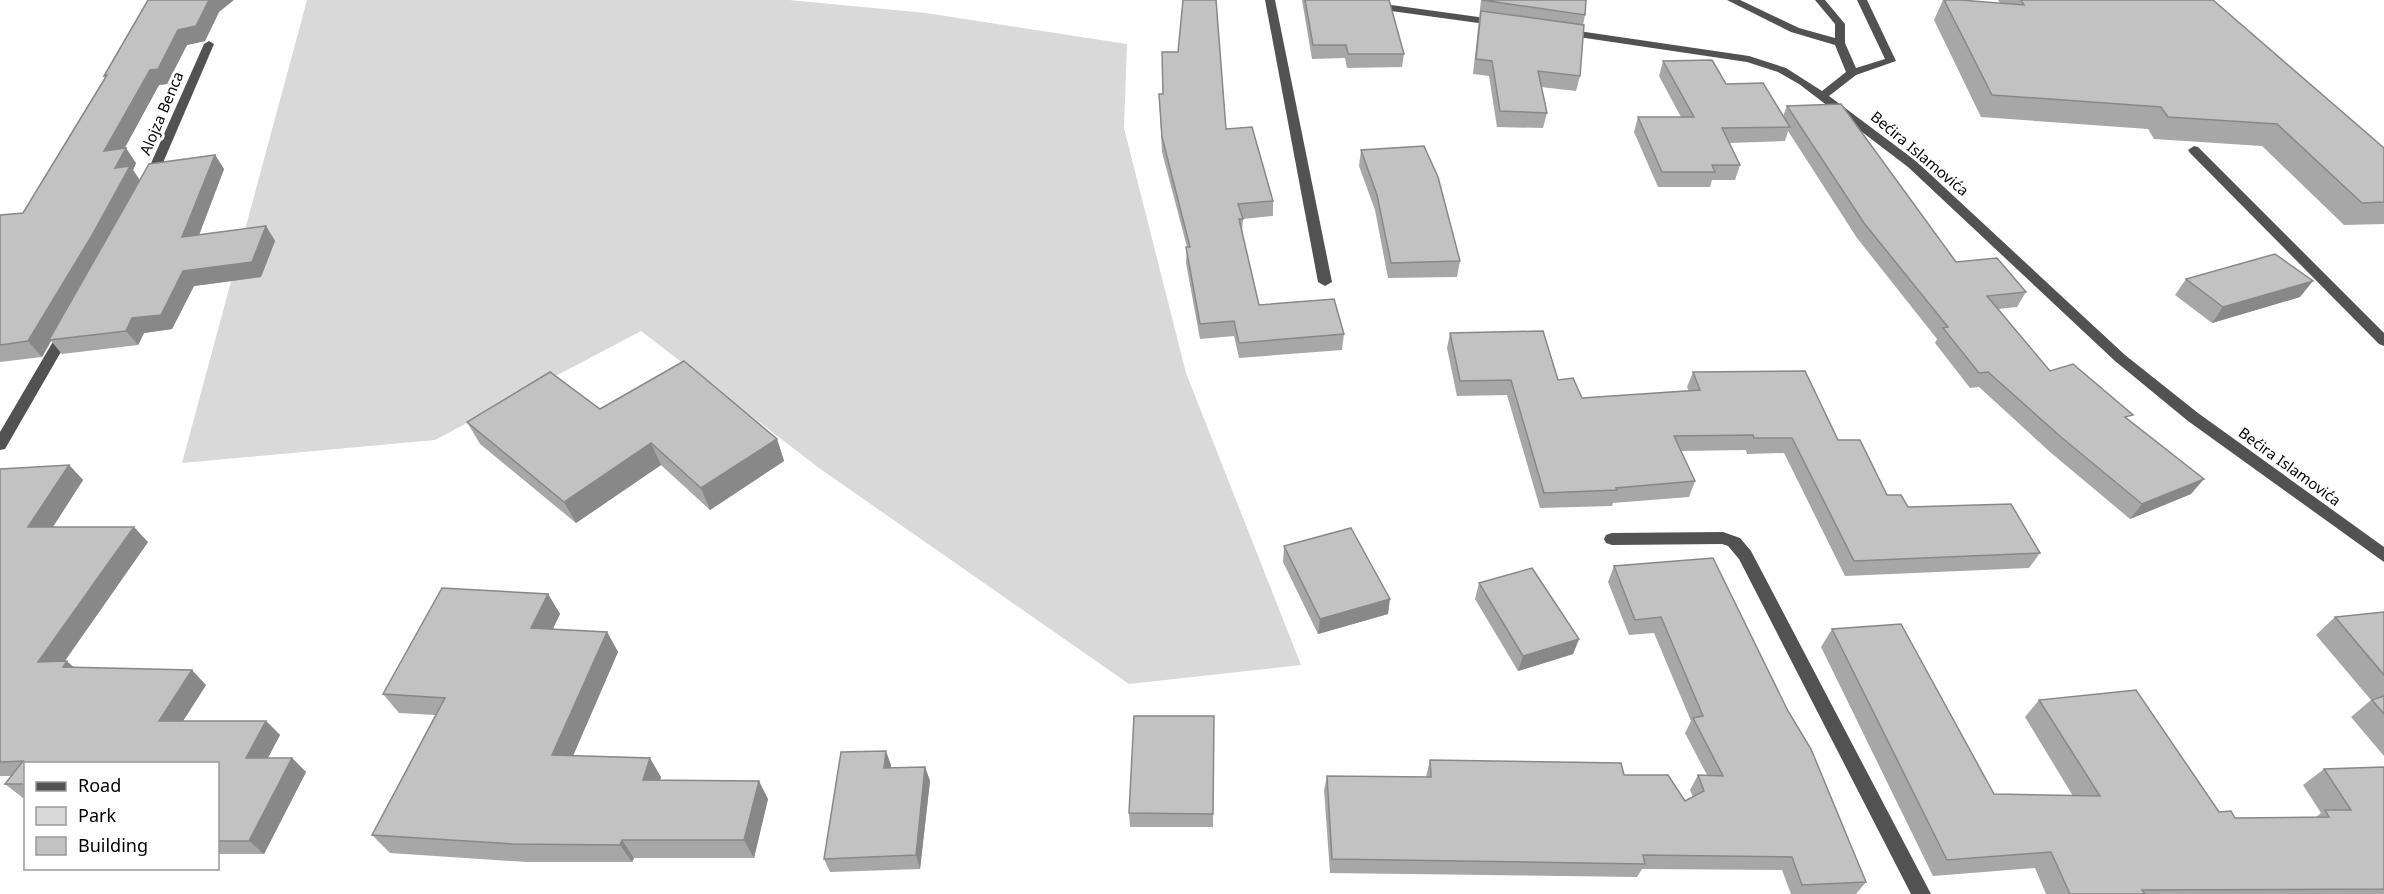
<svg xmlns="http://www.w3.org/2000/svg" width="2384" height="894" font-family="'Noto Sans',sans-serif">
<rect width="100%" height="100%" fill="#fff"/>
<path fill="#d9d9d9" d="M307 0H789L926 13 1127 44 1124 128 1186 373 1301 665 1129 684 819 468 641 331 435 440 182 463Z"/>
<g fill="none" stroke-linecap="round" stroke-linejoin="round">
<g fill="#525252" fill-rule="evenodd">
<path d="M1265 0H1275L1332 282 1325 286 1318 282Z"/>
<path d="M1328 0H1355L1500 20 1505 23 1500 26 1333 3Z"/>
<path d="M1727 0H1740L1799 28 1835 38V24L1815 0H1825L1845 24V43L1856 68 1885 59 1857 0H1867L1896 61 1856 75 1829 96 1916 161 2125 355 2198 413 2384 547V562L2188 421 2115 361 1908 167 1799 84 1778 72 1747 62 1565 35 1560 32 1565 29 1749 56 1786 68 1822 91 1846 72 1835 45 1791 32Z"/>
<path d="M209 41 214 44 156 179 154 182H146L144 179 204 44Z"/>
<path d="M2194 146 2198 147 2384 333V346L2379 344 2190 153 2188 150Z"/>
<path d="M66 326 73 331 5 449 0 450V432L61 328Z"/>
<path d="M1723 532 1740 538 1751 551 1931 894H1911L1739 559 1728 546 1722 544 1612 545 1606 543 1604 539 1606 535 1612 533Z"/>
</g>
</g>
<g fill="#a7a7a7">
<path d="M1302 0H1389L1404 54 1402 67 1347 68 1345 58 1312 59Z"/>
<path d="M1481 0H1586L1585 15 1583 25 1580 76 1576 91 1541 87 1547 113 1543 128 1497 127 1489 76 1473 74Z"/>
<path d="M1943 0H1960L2000 3 1998 0H2213L2384 148V224L2344 225 2262 146 2154 139 2148 129 1981 117 1934 20Z"/>
<path d="M219 12 205 41 187 45 167 84 159 85 124 148 136 163 133 170 140 180 215 155 224 169 199 235 266 226 275 241 261 277 194 286 172 329 144 333 138 345 62 354 51 341 42 357 0 362V215L23 213 105 78 104 76Z"/>
<path d="M1663 61 1726 84 1783 116 1787 106 1956 262 2026 292 2017 307 1998 309 2050 371 2129 420 2191 494 2130 519 2050 452 1979 387 1970 388 1935 343 1937 339 1857 238 1788 131 1785 141 1729 143 1740 165 1735 180H1712L1710 187H1658L1634 132 1638 117H1681L1659 76Z"/>
<path d="M1159 94 1226 129 1273 201V216L1243 219 1242 234 1259 305 1344 334 1342 350 1239 358 1234 336 1200 339 1186 263 1187 247 1162 152Z"/>
<path d="M1361 150 1460 261 1457 277 1388 278 1375 210 1359 166Z"/>
<path d="M2186 279 2300 297 2212 323 2175 295Z"/>
<path d="M1450 333 1558 380 1582 398 1689 391 1687 387 1693 372 1838 440 1887 495 1908 507 2040 553 2029 568 1845 576 1784 453 1747 454 1746 450 1681 451 1695 481 1689 497 1613 503 1612 506 1540 508 1507 395 1457 396 1447 348Z"/>
<path d="M600 409 777 439 784 461 710 510 661 465 576 523 480 444 467 422Z"/>
<path d="M69 465 83 480 53 527 148 542 65 661 74 667 206 685 183 721H266L280 735 268 758H292L306 772 264 854H218V764H26V798H23L5 784 11 776H0V469Z"/>
<path d="M1284 546 1388 614 1318 634 1283 562Z"/>
<path d="M1713 558 1866 882 1856 894H1791L1782 870 1642 869 1637 877 1330 873 1324 790 1327 776 1426 777 1430 760 1624 775 1685 801 1693 797 1690 790 1698 775H1707L1685 733 1691 721 1654 633 1629 635 1608 582 1614 566Z"/>
<path d="M1479 583 1579 639 1573 654 1518 671 1475 599Z"/>
<path d="M548 594 560 614 552 629 607 632 618 652 573 756 661 777 660 780 768 799 754 858H634L632 862H527L390 853 372 835 435 715 399 713 383 694Z"/>
<path d="M2384 612V756L2351 717 2371 700 2316 635 2335 617Z"/>
<path d="M1832 629 1994 794 2073 796 2025 717 2039 700 2219 812 2235 818 2316 817 2321 813 2303 785 2324 769 2384 767V894H2046L2035 868 1933 876 1821 647Z"/>
<path d="M1214 716 1213 827H1130L1129 813Z"/>
<path d="M891 765V768L925 767 930 781 920 869 830 872 824 859Z"/>
</g>
<g fill="#888">
<path d="M209 0H234L219 12 205 41 187 45 167 84 159 85 115 166 104 151 150 70 178 30Z"/>
<path d="M126 148 136 163 133 170 140 181 49 340 51 341 42 357 28 341Z"/>
<path d="M215 155 224 169 193 251 182 237Z"/>
<path d="M266 226 275 241 261 277 194 286 172 329 144 333 138 345 126 331 132 318 183 271Z"/>
<path d="M2313 281 2300 297 2212 323 2223 307Z"/>
<path d="M777 439 784 461 710 510 701 488Z"/>
<path d="M651 443 661 465 576 523 564 502Z"/>
<path d="M69 465 83 480 43 542 28 527Z"/>
<path d="M2204 479 2191 494 2130 519 2142 504Z"/>
<path d="M134 527 148 542 54 676 38 662Z"/>
<path d="M548 594 560 614 544 648 531 628Z"/>
<path d="M1390 599 1388 614 1318 634 1320 619Z"/>
<path d="M607 632 618 652 565 774 552 755Z"/>
<path d="M1579 639 1573 654 1518 671 1523 656Z"/>
<path d="M67 661 83 676 63 667Z"/>
<path d="M192 670 206 685 174 735 159 721Z"/>
<path d="M266 721 280 735 260 772 246 758Z"/>
<path d="M886 751 891 765 889 782 884 768Z"/>
<path d="M292 758 306 772 264 854 249 841Z"/>
<path d="M650 758 661 777 654 798 643 780Z"/>
<path d="M925 767 930 781 920 869 916 855Z"/>
<path d="M759 781 768 799 754 858 744 840Z"/>
<path d="M622 840 634 858 632 862 620 845Z"/>
</g>
<g fill="#c2c2c2" stroke="#888" stroke-width="1.5">
<path d="M148 0H209L196 26 178 30 158 69 150 70 104 151 126 148 115 168 130 166 91 237 28 341 0 345V215L23 213 107 75 104 76Z"/>
<path d="M1183 0H1216L1226 129 1252 127 1273 201 1238 204 1243 219H1239L1259 305 1334 299 1344 334 1239 343 1234 321 1200 324 1186 247H1190L1162 137 1159 94H1163L1162 52H1178Z"/>
<path d="M1305 0H1389L1404 54H1348L1346 45H1313Z"/>
<path d="M1482 0H1586L1585 15Z"/>
<path d="M1944 0H1960L2024 5 2021 0H2213L2384 148V202L2362 203 2277 124 2168 117 2161 107 1992 95Z"/>
<path d="M1481 11 1584 25 1580 76 1538 71 1547 113 1500 111 1492 61 1476 59Z"/>
<path d="M1712 60 1726 84 1763 83 1790 127 1722 128 1740 165H1712L1715 172H1662L1638 117H1694L1663 61Z"/>
<path d="M1841 104 1956 262 1997 258 2026 292 1987 296 2050 371 2073 364 2133 415 2125 417 2204 479 2142 504 2061 437 1988 372 1979 373 1943 328 1948 327 1864 223 1787 106Z"/>
<path d="M1424 146 1438 177 1460 261 1391 263 1377 195 1361 150Z"/>
<path d="M215 155 182 237 266 226 252 262 183 271 161 315 132 318 126 331 49 340 149 164Z"/>
<path d="M2275 254 2313 281 2223 307 2186 279Z"/>
<path d="M1543 331 1558 380 1573 378 1582 398 1700 390 1693 372 1805 371 1838 440H1860L1887 495H1901L1908 507 2011 504 2040 553 1854 561 1792 438H1754L1753 435 1674 436 1695 481 1616 488 1617 490 1544 493 1511 380 1460 381 1450 333Z"/>
<path d="M684 361 777 439 701 488 651 443 564 502 467 422 550 372 600 409Z"/>
<path d="M69 465 28 527H134L38 662 67 661 63 667 192 670 159 721H266L246 758H292L249 841H218V764H26V784H5L23 761 0 762V469Z"/>
<path d="M1351 528 1390 599 1320 619 1284 546Z"/>
<path d="M1713 558 1788 711 1811 749 1866 882 1802 885 1792 857 1643 855 1645 864 1332 859 1327 776 1431 777 1430 760 1621 763 1624 775H1668L1685 801 1704 791 1698 775 1723 776 1693 718 1703 716 1661 617 1635 620 1614 566Z"/>
<path d="M1532 568 1579 639 1523 656 1479 583Z"/>
<path d="M442 588 548 594 531 628 607 632 552 755 650 758 643 780 759 781 744 840H622L620 845 512 844 372 835 445 698 383 694Z"/>
<path d="M2384 612V675L2335 617Z"/>
<path d="M1901 624 1994 794 2100 796 2039 700 2136 690 2219 812 2231 811 2235 818 2329 817 2325 810H2351L2324 769 2384 767V889L2142 890 2145 894H2070L2051 852 1947 860 1832 629Z"/>
<path d="M2384 696V714L2372 700Z"/>
<path d="M1134 716H1214L1213 814 1129 813Z"/>
<path d="M886 751 884 768 925 767 916 855 824 859 841 752Z"/>
</g>
<g text-anchor="middle" dominant-baseline="central" stroke-width="6" stroke-linejoin="round" paint-order="stroke">
<g font-size="15" fill="#000" stroke="#fff">
<text transform="translate(161 113) rotate(-67)">Alojza Benca</text>
<text transform="translate(1920 153) rotate(40)">Bećira Islamovića</text>
<text transform="translate(2290 466) rotate(36)">Bećira Islamovića</text>
</g>
</g>
<rect x="24" y="762" width="195" height="108" fill="#ffffff" stroke="#999999" stroke-width="1.5"/>
<rect x="36" y="782" width="30" height="9" fill="#525252" stroke="#999999" stroke-width="1.5"/>
<text x="78" y="792" font-size="18" fill="#000000">Road</text>
<rect x="36" y="807" width="30" height="18" fill="#d9d9d9" stroke="#999999" stroke-width="1.5"/>
<text x="78" y="822" font-size="18" fill="#000000">Park</text>
<rect x="36" y="837" width="30" height="18" fill="#c2c2c2" stroke="#999999" stroke-width="1.5"/>
<text x="78" y="852" font-size="18" fill="#000000">Building</text>
</svg>
